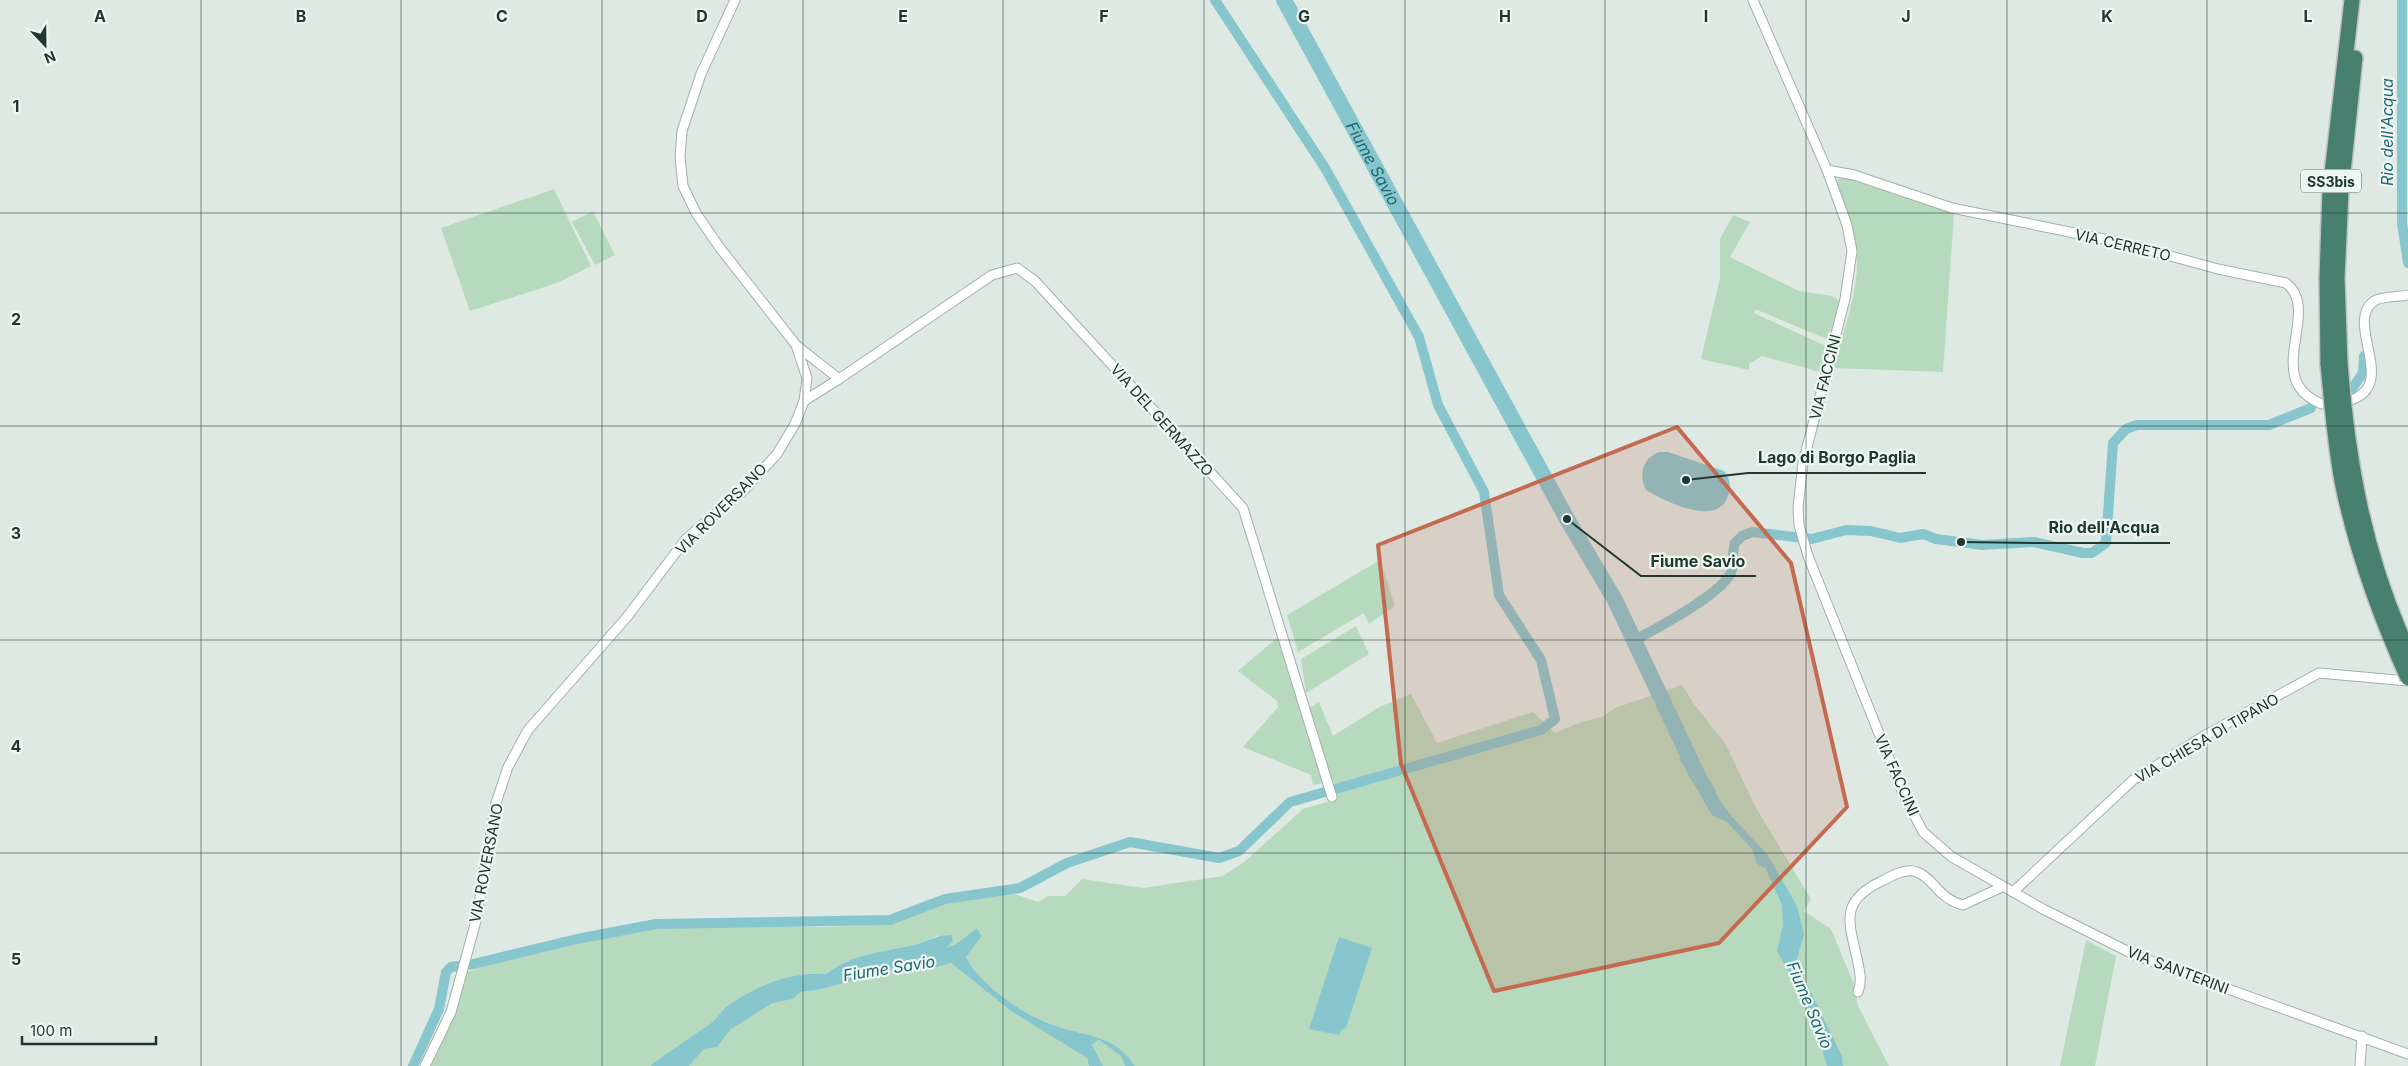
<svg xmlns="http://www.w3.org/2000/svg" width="2408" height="1066" font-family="Inter,sans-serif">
<rect width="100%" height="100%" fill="#dee9e4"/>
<g fill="#b7dabf">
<path d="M1843 177 1954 214 1943 372 1833 368C1844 327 1865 279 1854 236 1850 219 1843 202 1837 186L1838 179Z"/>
<path d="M554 189 591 266 557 283 470 311 441 228Z"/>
<path d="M593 211 615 255 595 265 572 222Z"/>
<path d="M1733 215 1750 222 1730 257 1799 291 1832 296 1839 301 1829 340 1755 309 1754 313 1828 347 1820 372 1762 356 1749 364V370L1701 359 1720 278V239Z"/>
<path d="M1380 560 1395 606 1369 624 1364 613 1298 652 1287 615Z"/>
<path d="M1356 626 1369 654 1306 693 1301 659Z"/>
<path d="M1277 638 1281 639 1304 711 1319 702 1333 736 1379 707 1411 694 1437 743 1533 712 1555 733 1581 722 1602 717 1615 708 1682 685 1694 704 1726 745 1755 806 1811 899 1804 911 1831 929 1853 982 1858 1006 1889 1066H1135C1114 1034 1088 1037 1056 1026 1024 1015 981 986 966 957L982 936 977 928 956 944 944 949 939 935C932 938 925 942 917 944 887 954 851 953 826 974 802 971 781 979 760 989L650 1066H430L451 1020 467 972 491 963 580 942 657 926 831 927 893 923 952 901 1012 893 1038 902 1048 896H1065L1082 879 1143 888 1223 876 1243 863 1303 809 1337 799 1334 781 1313 785 1311 775 1243 747 1278 707 1277 701 1238 671Z"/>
<path d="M2086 940 2116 956 2095 1066H2060Z"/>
<path d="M951 963 978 985 1087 1058 1089 1066H689L704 1049 717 1047 731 1029 773 1003 792 999 800 992 817 990 869 977 874 973 914 966 934 968Z"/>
<path d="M1099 1040 1121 1056 1125 1066H1103L1092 1045Z"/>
</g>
<g fill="#87c6cd">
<path d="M1659 452H1668L1724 471C1730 479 1732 486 1728 496 1718 528 1664 501 1646 490 1638 475 1643 458 1659 452Z"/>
<path d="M1696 755 1698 764 1711 782 1719 799 1733 818 1767 854 1797 906 1804 934 1796 962 1842 1056 1843 1066H1827L1813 1018 1777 951 1783 925 1782 905 1766 869 1756 863 1753 850 1727 822 1712 815 1679 758Z"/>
<path d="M977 928 982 936 966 957C980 985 1025 1016 1056 1026 1088 1037 1114 1034 1135 1066H1125L1121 1056 1099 1040 1092 1045 1103 1066H1089L1087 1058 1011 1011 951 963 934 968 914 966 874 973 869 977 817 990 800 992 793 999 773 1003 731 1029 717 1047 704 1049 689 1066H650C669 1051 690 1038 710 1024 717 1019 722 1010 729 1005 756 986 793 971 826 974 851 954 884 952 914 945 928 941 937 935 952 935L953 941 946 948 956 944Z"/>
<path d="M1339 937 1372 948 1346 1028 1341 1030 1339 1035 1309 1029Z"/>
</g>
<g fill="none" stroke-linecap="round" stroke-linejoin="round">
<g stroke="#87c6cd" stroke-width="10">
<path d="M2402 0V223L2408 263"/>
<path d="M2349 393 2363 373 2364 356"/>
<path d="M1635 640C1657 628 1725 593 1732 570 1734 561 1732 551 1735 543L1742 536 1753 532 1812 539 1846 530 1871 531 1900 538 1923 534 1936 539 1982 545 2034 542 2083 553H2092L2106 543 2113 443 2126 429 2137 425H2269L2311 408"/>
<path d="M413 1066 439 1009 446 972 451 967 473 964 577 939 656 924 890 920 945 899 1020 888 1067 863 1130 842 1219 858 1239 851 1290 802 1541 730 1555 719 1541 660 1499 595 1484 492 1438 405 1419 337 1325 168 1215 0"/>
</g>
<path stroke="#87c6cd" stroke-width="16" id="s1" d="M1284 0 1567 519 1615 600 1698 776"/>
<g stroke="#a1b0aa" stroke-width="11">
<g id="minor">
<path d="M1753 0 1827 170 1847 225 1852 251 1845 299 1803 463 1798 507 1799 525 1808 556 1902 791 1923 832 1952 857 2043 909 2137 956 2408 1054"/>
<path d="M1827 170 1854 175 1952 208 2119 242 2218 269 2286 283C2323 311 2260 380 2322 404"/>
<path d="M796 345 839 379 992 275 1017 268 1035 281 1243 508 1332 797"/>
<path d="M804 401 839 379"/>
<path d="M2348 401C2401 386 2343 323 2374 301 2382 296 2399 297 2408 295"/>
<path d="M2013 892 2133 780 2204 736 2319 673 2408 681"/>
<path d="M1858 992C1862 981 1860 974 1858 963 1849 921 1838 901 1884 880 1893 875 1906 868 1917 872 1935 879 1937 898 1963 905L2002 887"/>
<path d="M425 1066 451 1012 476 921 496 803 508 767 528 730 627 617 686 539 745 489 777 454 795 424 804 401 807 378 796 345 720 248 696 213 683 186 680 157 682 131 701 74 735 0"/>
<path d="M2360 1066 2362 1036"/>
</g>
</g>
<g stroke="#bcc3c1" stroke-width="18">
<g id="trunk">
<path d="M2340 363 2337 278 2341 191 2355 58"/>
<path d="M2328 364 2327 277 2330 191 2352 0"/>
</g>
</g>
<use href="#minor" stroke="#fff" stroke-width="9"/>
<use href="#trunk" stroke="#488070" stroke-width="15"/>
<g stroke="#bcc3c1" stroke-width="18" stroke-linecap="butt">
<g id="trunk-bridge">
<path d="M2340 363C2348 466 2365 557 2408 651"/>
<path d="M2328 364C2332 404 2335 446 2343 486 2357 552 2380 616 2408 678"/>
</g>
</g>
<use href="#trunk-bridge" stroke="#488070" stroke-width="15"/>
</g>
<path fill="#c46a50" fill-opacity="0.2" stroke="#c46a50" stroke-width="4" stroke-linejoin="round" d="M1677 427 1791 563 1847 807 1719 943 1494 991 1401 764 1378 545Z"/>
<path fill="none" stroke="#203830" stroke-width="1" stroke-opacity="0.55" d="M201 0V1066M401 0V1066M602 0V1066M803 0V1066M1003 0V1066M1204 0V1066M1405 0V1066M1605 0V1066M1806 0V1066M2007 0V1066M2207 0V1066M0 213H2408M0 426H2408M0 640H2408M0 853H2408"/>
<g text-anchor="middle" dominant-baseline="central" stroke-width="4.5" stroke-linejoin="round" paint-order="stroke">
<rect fill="#eef6f2" stroke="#5e716a" stroke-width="1" x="2301" y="169.5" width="60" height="23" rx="4"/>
<g font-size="14" font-weight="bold" fill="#203830">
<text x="2331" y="181">SS3bis</text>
</g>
<g font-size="15" fill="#203830" stroke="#eef6f2">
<text transform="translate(2123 245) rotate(13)">VIA CERRETO</text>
<text transform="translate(1825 377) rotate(-76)">VIA FACCINI</text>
<text transform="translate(1162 420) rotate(48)">VIA DEL GERMAZZO</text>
<text transform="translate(721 509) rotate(-45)">VIA ROVERSANO</text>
<text transform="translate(2207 738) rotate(-30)">VIA CHIESA DI TIPANO</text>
<text transform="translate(1897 775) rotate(66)">VIA FACCINI</text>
<text transform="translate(486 863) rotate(-79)">VIA ROVERSANO</text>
<text transform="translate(2178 970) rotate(21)">VIA SANTERINI</text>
</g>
<g font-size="16" font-style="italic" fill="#1d6771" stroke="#eef6f2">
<text transform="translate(2387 132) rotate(-90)">Rio dell'Acqua</text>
<text stroke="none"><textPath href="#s1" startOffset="186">Fiume Savio</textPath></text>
<text transform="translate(889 968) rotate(-9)">Fiume Savio</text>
<text transform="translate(1810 1005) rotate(67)">Fiume Savio</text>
</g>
</g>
<g font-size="16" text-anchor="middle" font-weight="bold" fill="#203830" stroke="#eef6f2" stroke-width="4.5" stroke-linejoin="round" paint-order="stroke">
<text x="100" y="22">A</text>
<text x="301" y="22">B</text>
<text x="502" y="22">C</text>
<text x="702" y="22">D</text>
<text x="903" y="22">E</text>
<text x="1104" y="22">F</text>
<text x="1304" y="22">G</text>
<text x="1505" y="22">H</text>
<text x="1706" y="22">I</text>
<text x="1906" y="22">J</text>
<text x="2107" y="22">K</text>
<text x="2308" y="22">L</text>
<text x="16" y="112">1</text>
<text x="16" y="325">2</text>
<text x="16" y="539">3</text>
<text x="16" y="752">4</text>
<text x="16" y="965">5</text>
</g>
<path fill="none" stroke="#203830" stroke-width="2" d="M1686 480L1748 473H1926M1961 542L2039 543H2170M1567 519L1641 576H1756"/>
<g fill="#203830" stroke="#eef6f2" stroke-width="2">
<circle cx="1686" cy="480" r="5"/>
<circle cx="1961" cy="542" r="5"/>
<circle cx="1567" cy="519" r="5"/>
</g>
<g font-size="16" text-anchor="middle" font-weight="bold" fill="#203830" stroke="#eef6f2" stroke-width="4.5" stroke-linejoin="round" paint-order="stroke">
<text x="1837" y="463">Lago di Borgo Paglia</text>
<text x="2104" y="533">Rio dell'Acqua</text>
<text x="1698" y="567">Fiume Savio</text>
</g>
<g transform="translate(45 45) rotate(158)" stroke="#eef6f2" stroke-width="4" paint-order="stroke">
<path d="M0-4L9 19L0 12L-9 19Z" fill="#203830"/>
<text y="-8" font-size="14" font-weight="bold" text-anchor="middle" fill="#203830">N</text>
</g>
<path d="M22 1036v8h134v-8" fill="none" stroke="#203830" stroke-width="2.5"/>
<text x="30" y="1036" font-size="15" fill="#203830" stroke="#eef6f2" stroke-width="4" paint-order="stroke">100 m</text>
</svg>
